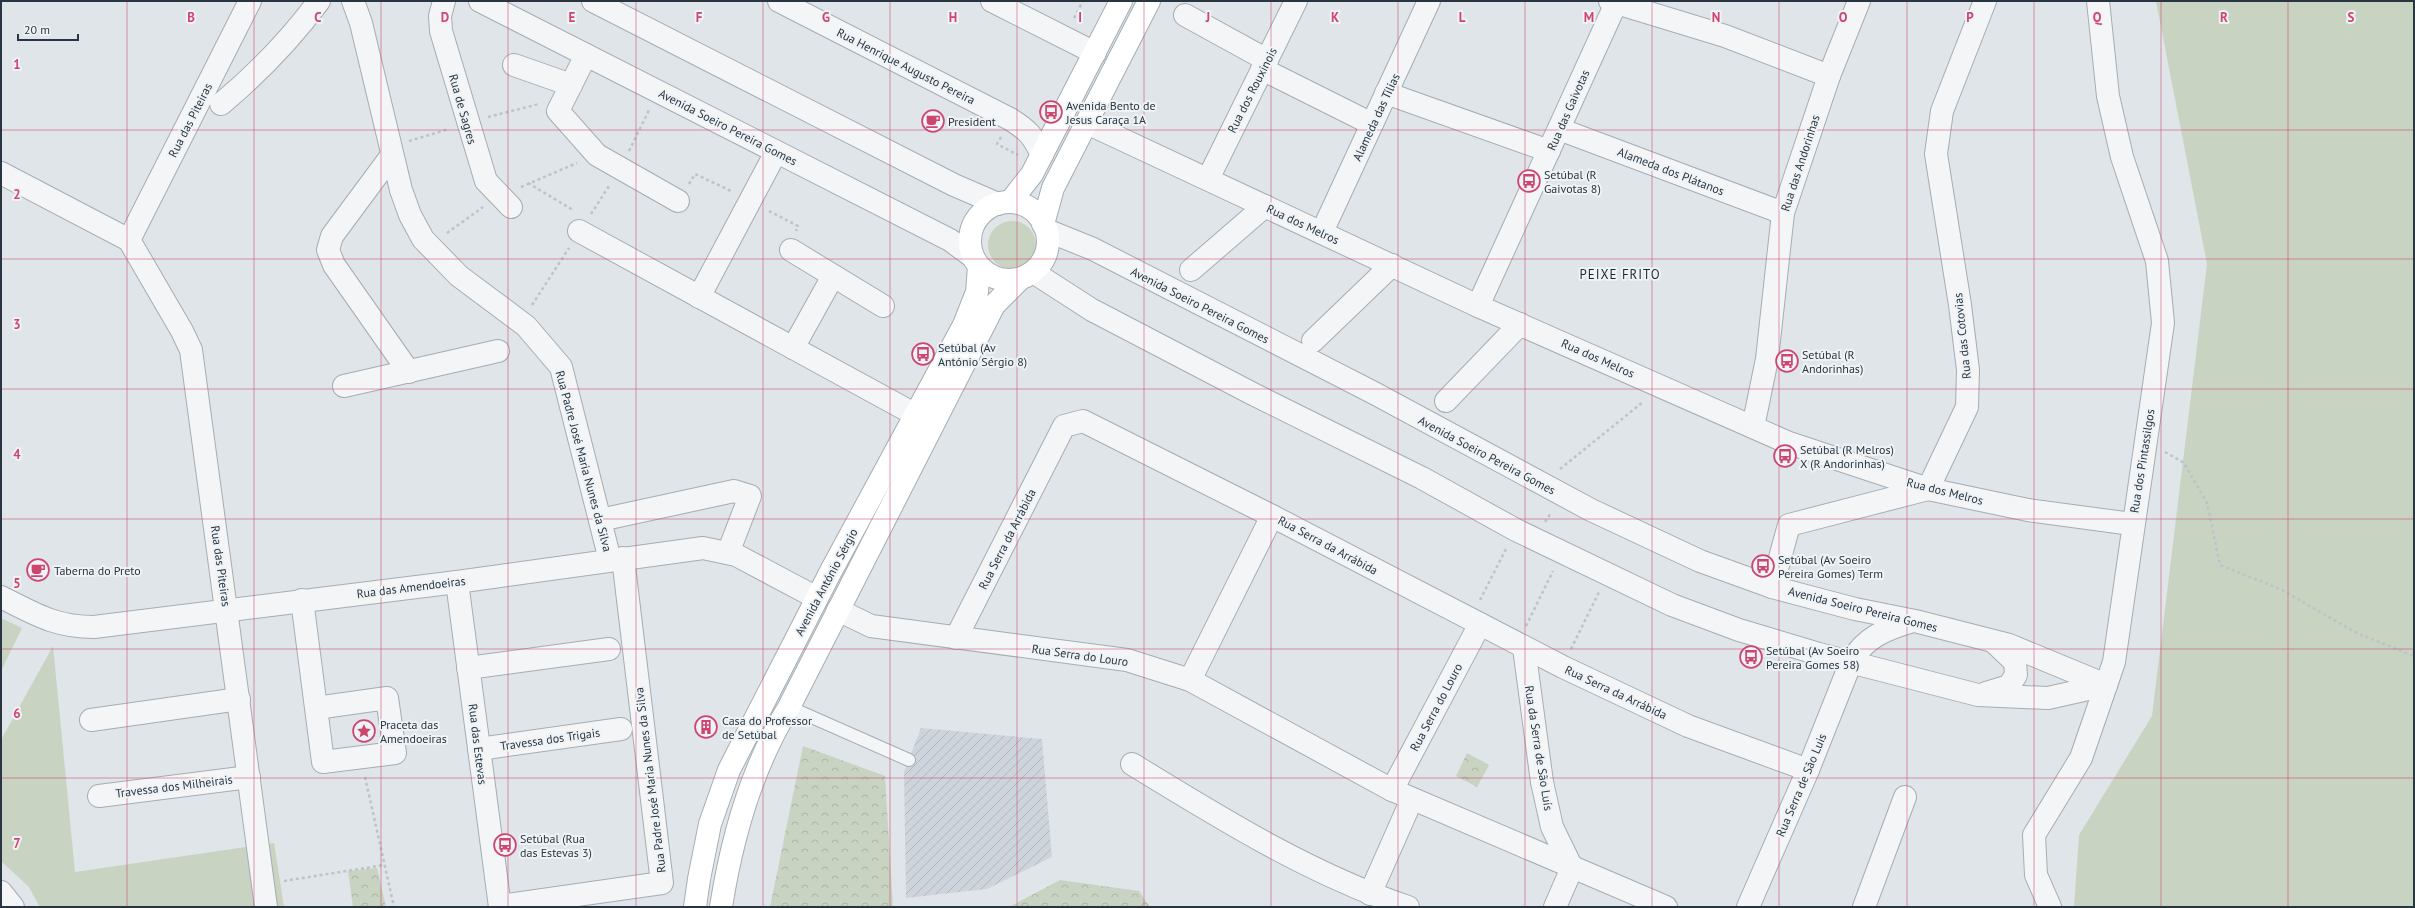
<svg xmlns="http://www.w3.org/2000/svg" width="2415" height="908" font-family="'PT Sans',sans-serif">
<defs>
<pattern id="industrial-furrows" width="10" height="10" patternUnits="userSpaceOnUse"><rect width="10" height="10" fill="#ced4db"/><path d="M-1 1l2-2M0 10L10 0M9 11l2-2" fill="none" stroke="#b1b7bd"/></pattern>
<pattern id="forest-crowns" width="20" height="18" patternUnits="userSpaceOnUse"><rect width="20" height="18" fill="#c8d3c1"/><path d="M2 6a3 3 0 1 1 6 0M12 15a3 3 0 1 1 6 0" fill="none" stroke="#acb6a7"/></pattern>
</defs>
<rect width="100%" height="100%" fill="#e0e5e9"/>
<path fill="url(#industrial-furrows)" d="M921 728 1042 739 1052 857 987 889 906 898 904 772Z"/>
<g fill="#c8d3c1">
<path d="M2156 1H2414V907H2074L2079 835 2152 716 2207 264Z"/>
<circle cx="1012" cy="245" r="24"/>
<path d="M1 618 22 628 1 671Z"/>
<path d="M53 646 75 872 274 843 284 907H40L29 887 1 861V740Z"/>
</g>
<g fill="url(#forest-crowns)">
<path d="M803 746 885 776 893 907H770Z"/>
<path d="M1467 753 1489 765 1477 787 1456 776Z"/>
<path d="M377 868 386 907H353L348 871Z"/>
<path d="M1060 880 1139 891 1150 907H1009Z"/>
</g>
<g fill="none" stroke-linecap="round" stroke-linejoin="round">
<g stroke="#a5adb3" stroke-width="14">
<path id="service" d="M789 707 909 760"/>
</g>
<g stroke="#a5adb3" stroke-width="24">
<g id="minor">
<path d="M353 1 361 23 401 190 410 215 423 239 459 276 526 326 561 367 610 560"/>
<path d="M444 1 440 16 441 31 486 181 511 207"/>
<path d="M480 1 950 240 973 257"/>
<path d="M593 1 954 185 998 204"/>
<path d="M779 1 1010 119C1029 131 1033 136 1042 155"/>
<path d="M992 1 1095 53"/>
<path d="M1610 1 1725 36 1829 76"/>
<path d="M1185 15 1267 60"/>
<path d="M586 55 558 111 597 155 678 201"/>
<path d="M514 65 571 85"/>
<path d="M1262 69 1372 124"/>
<path d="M1386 93 1549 151"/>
<path d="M221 104C258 73 290 40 319 1"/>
<path d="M1087 123 1478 306 1789 443 1928 489 2028 510 2132 524"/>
<path d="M1559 129 1783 213"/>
<path d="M392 155 332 236 328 250 334 265 409 372"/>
<path d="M1 173 129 240 182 331 191 350 266 907"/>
<path d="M1208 179 1296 1"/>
<path d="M1046 230 1093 249 1374 393 1591 510 1700 561 1772 587 1855 609 1915 621 2009 645 2106 685"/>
<path d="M579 231 916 415"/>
<path d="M1322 232 1429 1"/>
<path d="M129 240 250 1"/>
<path d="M791 250 883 306"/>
<path d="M1191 270 1265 206"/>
<path d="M1033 272 1092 310 1253 394 1422 478 1516 530 1672 605 1739 630 1819 654 1978 695 2048 698 2106 685"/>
<path d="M699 297 776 152"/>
<path d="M1478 306 1617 1"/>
<path d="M1313 341 1392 265"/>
<path d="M793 348 833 276"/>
<path d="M344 386 498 351"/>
<path d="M1446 401 1520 324"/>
<path d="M1753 427 1767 359 1783 213 1829 76 1859 1"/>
<path d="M600 520 734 491 750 496 728 553"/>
<path d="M457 582 500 907"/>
<path d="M1772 587 1789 525 1928 489 1967 407 1968 370 1960 305 1936 154 1942 111 1985 1"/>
<path d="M1 597C35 614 55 627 94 627L457 582 703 548 736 555 817 598"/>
<path d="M302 600 323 762 395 753 387 698 316 708"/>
<path d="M838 610 871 626 1127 660 1190 680 1392 790 1666 907"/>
<path d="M956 638 1064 426 1083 421 1272 516 1563 667 1688 726 1808 770"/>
<path d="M1524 648 1542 782 1552 827 1572 868"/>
<path d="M468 668 609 649"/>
<path d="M1190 680 1272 516"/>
<path d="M1986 693 2009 686 2016 675 2015 662 1995 643"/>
<path d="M91 720 239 699"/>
<path d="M479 749 621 729"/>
<path d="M1132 764C1220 818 1310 874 1408 907"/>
<path d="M1392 790 1480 624"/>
<path d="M99 796 249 777"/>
<path d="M1 892 13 907"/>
<path d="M1370 894 1412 799"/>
<path d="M500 906 662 883 623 558"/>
<path d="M1555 907 1572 868"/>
<path d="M1748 907 1808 770 1851 662C1865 637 1886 629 1913 621"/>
<path d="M1864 907 1905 797"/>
<path d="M2050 907 2036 875 2034 835 2081 758 2114 662 2163 323 2157 261 2122 157 2108 96 2098 1"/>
</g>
</g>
<g stroke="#a5adb3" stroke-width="24">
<g id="secondary">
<path d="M1010 202 1032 174 1121 1"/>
<circle cx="1009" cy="241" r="39"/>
<path d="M1043 224 1053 188 1149 1"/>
<path d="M695 907 699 879 710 824 729 770 831 571 964 325 977 292 979 267"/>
<path d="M721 907C732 837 751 768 789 707L994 305 1020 279"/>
</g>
</g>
<g stroke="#bec3c7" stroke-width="2.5" stroke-dasharray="3 3" stroke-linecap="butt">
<path d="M1074 18 1083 1"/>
<path d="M488 117 539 104"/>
<path d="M1001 137 997 144 1018 155"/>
<path d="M409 141 449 129"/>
<path d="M629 151 649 110"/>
<path d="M528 183 573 210"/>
<path d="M689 184 695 174 731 191"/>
<path d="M521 187 577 163"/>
<path d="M769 211 798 226 796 231"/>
<path d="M591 214 609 186"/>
<path d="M447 233 483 207"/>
<path d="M532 305 569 248"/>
<path d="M2165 452 2184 463 2207 503 2220 565 2280 589 2357 633 2414 656"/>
<path d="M1560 469 1643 402"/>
<path d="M1545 522 1551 513"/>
<path d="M1480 600 1507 547"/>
<path d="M1526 626 1553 571"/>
<path d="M1571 649 1599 592"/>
<path d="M365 777 394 907"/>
<path d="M284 881 384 865"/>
</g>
<use href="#service" stroke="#f3f5f7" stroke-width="12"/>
<use href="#minor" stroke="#f3f5f7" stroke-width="22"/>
<use href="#secondary" stroke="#fff" stroke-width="22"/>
</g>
<path fill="none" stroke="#cd466f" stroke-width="1" stroke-opacity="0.55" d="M127 1V907M254 1V907M381 1V907M508 1V907M636 1V907M763 1V907M890 1V907M1017 1V907M1144 1V907M1271 1V907M1398 1V907M1525 1V907M1652 1V907M1779 1V907M1907 1V907M2034 1V907M2161 1V907M2288 1V907M1 130H2414M1 259H2414M1 389H2414M1 519H2414M1 649H2414M1 778H2414"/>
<defs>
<g id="bus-ring" transform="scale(1.15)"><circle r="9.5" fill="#eff3f6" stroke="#cd466f" stroke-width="1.5"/><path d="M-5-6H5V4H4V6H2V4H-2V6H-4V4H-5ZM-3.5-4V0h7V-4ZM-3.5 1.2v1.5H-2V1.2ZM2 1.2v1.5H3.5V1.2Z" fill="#cd466f"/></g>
<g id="cafe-ring" transform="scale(1.15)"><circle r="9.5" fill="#eff3f6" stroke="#cd466f" stroke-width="1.5"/><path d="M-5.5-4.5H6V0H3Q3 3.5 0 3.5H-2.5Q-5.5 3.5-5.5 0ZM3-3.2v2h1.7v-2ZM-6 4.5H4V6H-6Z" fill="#cd466f"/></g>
<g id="building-ring" transform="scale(1.15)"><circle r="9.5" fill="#eff3f6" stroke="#cd466f" stroke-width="1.5"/><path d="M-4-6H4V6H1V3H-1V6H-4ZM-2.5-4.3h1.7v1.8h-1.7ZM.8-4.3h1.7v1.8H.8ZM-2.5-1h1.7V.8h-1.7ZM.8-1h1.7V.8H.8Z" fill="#cd466f"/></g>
<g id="sight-ring" transform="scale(1.15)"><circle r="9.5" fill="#eff3f6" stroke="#cd466f" stroke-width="1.5"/><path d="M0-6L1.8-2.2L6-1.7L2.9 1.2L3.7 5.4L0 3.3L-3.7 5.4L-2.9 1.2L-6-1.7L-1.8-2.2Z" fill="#cd466f"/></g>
</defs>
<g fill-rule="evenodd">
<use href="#bus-ring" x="1051" y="112"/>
<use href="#cafe-ring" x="933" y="121"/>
<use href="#bus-ring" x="1529" y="181"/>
<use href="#bus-ring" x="923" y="354"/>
<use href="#bus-ring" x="1787" y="361"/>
<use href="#bus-ring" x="1785" y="456"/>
<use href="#bus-ring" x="1763" y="566"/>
<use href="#cafe-ring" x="38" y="570"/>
<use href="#bus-ring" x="1751" y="657"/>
<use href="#building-ring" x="706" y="727"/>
<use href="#sight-ring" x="364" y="731"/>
<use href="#bus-ring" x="505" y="845"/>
</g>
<g text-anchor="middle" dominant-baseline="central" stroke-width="4" stroke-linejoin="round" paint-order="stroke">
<g font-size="12" fill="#293540" stroke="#eff3f6">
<text transform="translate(906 66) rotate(27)">Rua Henrique Augusto Pereira</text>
<text transform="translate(1252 90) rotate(-63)">Rua dos Rouxinois</text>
<text transform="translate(463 109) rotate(74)">Rua de Sagres</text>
<text transform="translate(1568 110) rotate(-66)">Rua das Gaivotas</text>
<text transform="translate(1376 117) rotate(-65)">Alameda das Tílias</text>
<text transform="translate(190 120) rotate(-63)">Rua das Piteiras</text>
<text transform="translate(728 127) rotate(27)">Avenida Soeiro Pereira Gomes</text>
<text transform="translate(1800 163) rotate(-72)">Rua das Andorinhas</text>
<text transform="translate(1671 171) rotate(21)">Alameda dos Plátanos</text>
<text transform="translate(1303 224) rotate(25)">Rua dos Melros</text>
<text transform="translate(1200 305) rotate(27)">Avenida Soeiro Pereira Gomes</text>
<text transform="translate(1962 336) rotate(-96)">Rua das Cotovias</text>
<text transform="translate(1598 358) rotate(24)">Rua dos Melros</text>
<text transform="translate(1487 455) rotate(28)">Avenida Soeiro Pereira Gomes</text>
<text transform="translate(584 461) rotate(75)">Rua Padre José Maria Nunes da Silva</text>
<text transform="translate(2142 461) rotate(-81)">Rua dos Pintassilgos</text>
<text transform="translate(1945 491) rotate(14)">Rua dos Melros</text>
<text transform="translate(1007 539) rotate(-63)">Rua Serra da Arrábida</text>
<text transform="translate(1328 545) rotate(28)">Rua Serra da Arrábida</text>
<text transform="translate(221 566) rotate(82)">Rua das Piteiras</text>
<text transform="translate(826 582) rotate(-62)">Avenida António Sérgio</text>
<text transform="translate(411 587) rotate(-7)">Rua das Amendoeiras</text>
<text transform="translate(1863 609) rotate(14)">Avenida Soeiro Pereira Gomes</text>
<text transform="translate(1080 655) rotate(8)">Rua Serra do Louro</text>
<text transform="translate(1616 692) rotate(25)">Rua Serra da Arrábida</text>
<text transform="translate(1436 707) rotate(-62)">Rua Serra do Louro</text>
<text transform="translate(550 739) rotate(-8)">Travessa dos Trigais</text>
<text transform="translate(478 744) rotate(83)">Rua das Estevas</text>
<text transform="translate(1539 748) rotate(81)">Rua da Serra de São Luís</text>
<text transform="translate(650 780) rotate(-97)">Rua Padre José Maria Nunes da Silva</text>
<text transform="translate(1801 785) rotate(-67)">Rua Serra de São Luis</text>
<text transform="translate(174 786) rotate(-7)">Travessa dos Milheirais</text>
</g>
<g font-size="12" fill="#293540" stroke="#eff3f6" text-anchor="start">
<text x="1066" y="105">Avenida Bento de<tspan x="1066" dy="14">Jesus Caraça 1A</tspan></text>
<text x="948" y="121">President</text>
<text x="1544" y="174">Setúbal (R<tspan x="1544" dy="14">Gaivotas 8)</tspan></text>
<text x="938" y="347">Setúbal (Av<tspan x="938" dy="14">António Sérgio 8)</tspan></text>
<text x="1802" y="354">Setúbal (R<tspan x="1802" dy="14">Andorinhas)</tspan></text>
<text x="1800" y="449">Setúbal (R Melros)<tspan x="1800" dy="14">X (R Andorinhas)</tspan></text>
<text x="1778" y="559">Setúbal (Av Soeiro<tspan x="1778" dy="14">Pereira Gomes) Term</tspan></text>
<text x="54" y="570">Taberna do Preto</text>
<text x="1766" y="650">Setúbal (Av Soeiro<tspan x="1766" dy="14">Pereira Gomes 58)</tspan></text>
<text x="722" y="720">Casa do Professor<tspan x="722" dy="14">de Setúbal</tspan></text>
<text x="380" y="724">Praceta das<tspan x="380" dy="14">Amendoeiras</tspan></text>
<text x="520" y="838">Setúbal (Rua<tspan x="520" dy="14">das Estevas 3)</tspan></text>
</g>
<g font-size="13" letter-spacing="1" fill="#1b2631" stroke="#eff3f6">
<text x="1620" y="274">PEIXE FRITO</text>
</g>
</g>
<g font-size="13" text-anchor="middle" font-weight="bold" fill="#cd466f" stroke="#eff3f6" stroke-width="4" stroke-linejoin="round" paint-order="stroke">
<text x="191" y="22">B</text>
<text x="318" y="22">C</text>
<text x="445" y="22">D</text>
<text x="572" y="22">E</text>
<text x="699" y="22">F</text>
<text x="826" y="22">G</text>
<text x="953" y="22">H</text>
<text x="1080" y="22">I</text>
<text x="1208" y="22">J</text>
<text x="1335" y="22">K</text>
<text x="1462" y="22">L</text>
<text x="1589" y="22">M</text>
<text x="1716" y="22">N</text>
<text x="1843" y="22">O</text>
<text x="1970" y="22">P</text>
<text x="2097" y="22">Q</text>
<text x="2224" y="22">R</text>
<text x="2351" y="22">S</text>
<text x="17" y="69">1</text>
<text x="17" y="199">2</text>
<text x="17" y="329">3</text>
<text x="17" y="459">4</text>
<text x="17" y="588">5</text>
<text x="17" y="718">6</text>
<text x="17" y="848">7</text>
</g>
<rect width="2415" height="908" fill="none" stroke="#293540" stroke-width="4"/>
<path d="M18 34v6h60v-6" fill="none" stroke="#293540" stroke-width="2"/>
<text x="24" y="34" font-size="12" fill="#293540" stroke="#eff3f6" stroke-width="3" paint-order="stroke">20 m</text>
</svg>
